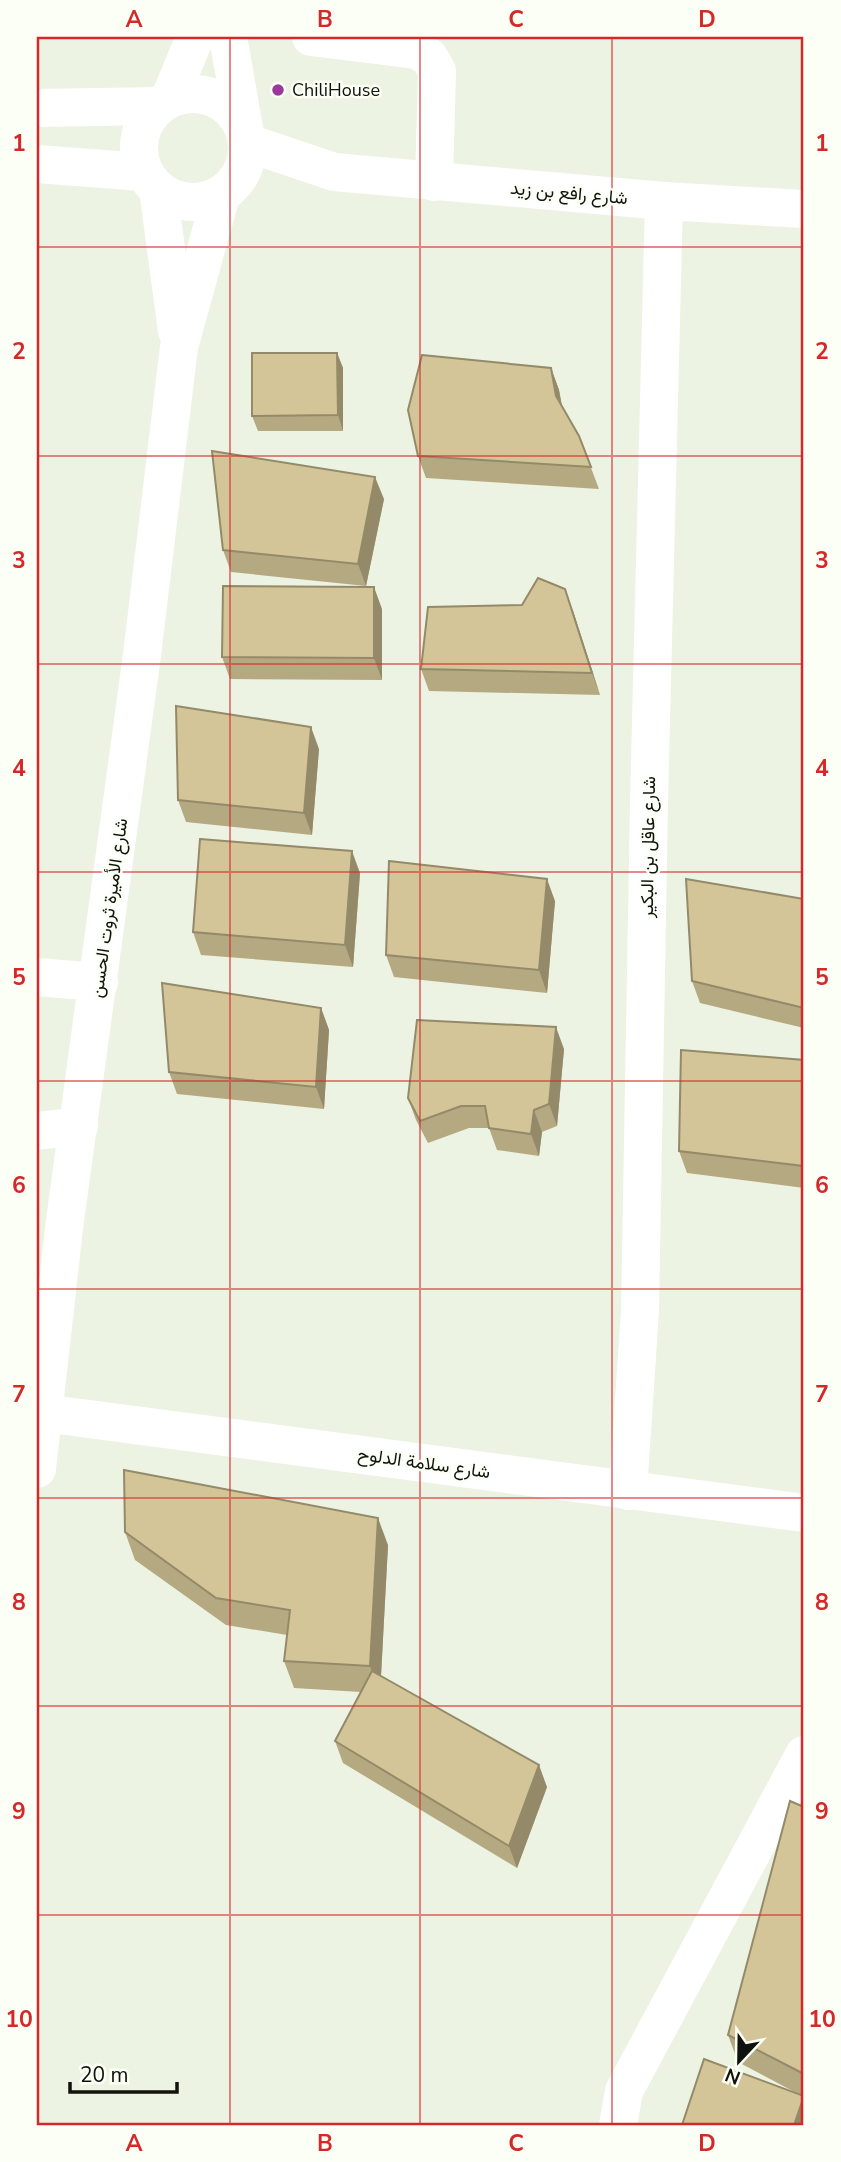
<svg xmlns="http://www.w3.org/2000/svg" width="841" height="2162" font-family="'Nunito Sans',Vazirmatn,sans-serif">
<rect width="100%" height="100%" fill="#ecf3e2"/>
<g fill="none" stroke-linecap="round" stroke-linejoin="round">
<g stroke="#fff" stroke-width="38">
<path d="M228 37 244 128"/>
<path d="M311 37 416 50 429 57 437 71 434 182"/>
<circle cx="193" cy="148" r="54"/>
<path d="M170 98 195 37"/>
<path d="M37 108 157 106"/>
<path d="M248 143 334 172 664 201 804 209"/>
<path d="M37 164 143 172"/>
<path d="M158 189 177 331"/>
<path d="M37 977 99 982"/>
<path d="M37 1131 79 1126"/>
<path d="M43 1413 804 1513"/>
<path d="M37 1469 64 1228 142 655 179 347 221 195"/>
<path d="M628 1491 640 1311 649 802 664 201"/>
<path d="M618 2125 624 2091 804 1755"/>
</g>
</g>
<g fill="#b5a982">
<path d="M337 353 343 368V431H258L252 416Z"/>
<path d="M551 368 559 390 562 406 579 436 599 489 426 478 418 456Z"/>
<path d="M384 499 366 586 231 572 223 550Z"/>
<path d="M382 609V680L230 679 222 657Z"/>
<path d="M573 611 600 695 429 691 421 669Z"/>
<path d="M319 749 312 835 186 822 178 800Z"/>
<path d="M360 873 353 967 201 955 193 932Z"/>
<path d="M804 899V1028L700 1003 692 981Z"/>
<path d="M555 901 547 993 394 977 386 955Z"/>
<path d="M321 1008 329 1030 324 1109 177 1094 169 1072Z"/>
<path d="M564 1049 557 1126 542 1132 539 1156 497 1150 489 1128H469L428 1143 416 1120 408 1098Z"/>
<path d="M804 1060V1188L687 1173 679 1151Z"/>
<path d="M125 1532 388 1545 381 1676 547 1787 517 1868 343 1763 335 1741 361 1692 294 1688 284 1661 287 1635 226 1625 135 1560Z"/>
<path d="M804 1807V2097L738 2062 728 2035Z"/>
</g>
<g fill="#948a6a">
<path d="M337 353 343 368V431L338 415Z"/>
<path d="M551 368 559 390 564 418 556 396Z"/>
<path d="M375 477 384 499 366 586 358 564Z"/>
<path d="M374 587 382 609V680L374 658Z"/>
<path d="M565 589 573 611 600 695 592 673Z"/>
<path d="M311 727 319 749 312 835 304 813Z"/>
<path d="M352 851 360 873 353 967 345 945Z"/>
<path d="M547 879 555 901 547 993 539 970Z"/>
<path d="M321 1008 329 1030 324 1109 316 1087Z"/>
<path d="M556 1027 564 1049 557 1126 549 1104Z"/>
<path d="M534 1110 542 1132 539 1156 531 1134Z"/>
<path d="M378 1518 388 1545 380 1694 370 1666Z"/>
<path d="M539 1765 547 1787 517 1868 509 1846Z"/>
<path d="M804 2096V2125H794Z"/>
</g>
<g fill="#d3c597" stroke="#948a6a" stroke-width="2">
<path d="M252 353H337L338 415 252 416Z"/>
<path d="M422 355 551 368 556 396 579 436 591 467 418 456 408 410Z"/>
<path d="M212 451 375 477 358 564 223 550Z"/>
<path d="M538 578 565 589 592 673 421 669 428 607 522 605Z"/>
<path d="M223 586 374 587V658L222 657Z"/>
<path d="M176 706 311 727 304 813 178 800Z"/>
<path d="M200 839 352 851 345 945 193 932Z"/>
<path d="M389 861 547 879 539 970 386 955Z"/>
<path d="M686 879 804 899V1008L692 981Z"/>
<path d="M162 983 321 1008 316 1087 169 1072Z"/>
<path d="M417 1020 556 1027 549 1104 534 1110 531 1134 489 1128 485 1106H461L420 1121 408 1098Z"/>
<path d="M681 1050 804 1060V1166L679 1151Z"/>
<path d="M124 1470 378 1518 370 1666 284 1661 290 1610 216 1598 125 1532Z"/>
<path d="M372 1671 539 1765 509 1846 335 1741Z"/>
<path d="M790 1801 804 1807V2074L728 2035Z"/>
<path d="M704 2059 804 2096 794 2125H682Z"/>
</g>
<path fill="none" stroke="#d62828" stroke-width="2" stroke-opacity="0.55" d="M230 37V2125M420 37V2125M612 37V2125M37 247H804M37 456H804M37 664H804M37 872H804M37 1081H804M37 1289H804M37 1498H804M37 1706H804M37 1915H804"/>
<circle fill="#9b389d" stroke="#fbfff5" stroke-width="2.5" cx="278" cy="90" r="7"/>
<g text-anchor="middle" dominant-baseline="central" stroke-width="5" stroke-linejoin="round" paint-order="stroke">
<g font-size="18" fill="#10130d" stroke="#fbfff5" text-anchor="start">
<text x="292" y="90">ChiliHouse</text>
</g>
<g font-size="18" fill="#10130d" stroke="#fbfff5">
<text transform="translate(569 193) rotate(5)">شارع رافع بن زيد</text>
<text transform="translate(648 847) rotate(-89)">شارع عاقل بن البكير</text>
<text transform="translate(109 908) rotate(-82)">شارع الأميرة ثروت الحسن</text>
<text transform="translate(424 1463) rotate(8)">شارع سلامة الدلوح</text>
</g>
</g>
<rect width="841" height="2162" fill="none" stroke="#fbfff5" stroke-width="77"/>
<g transform="translate(739 2061) rotate(202)" stroke="#fbfff5" stroke-width="5" paint-order="stroke">
<path d="M0-5L12 26L0 18L-12 26Z" fill="#10130d"/>
<text y="-10" font-size="19" font-weight="bold" text-anchor="middle" fill="#10130d">N</text>
</g>
<path d="M70 2082v10h107v-10" fill="none" stroke="#10130d" stroke-width="3.5"/>
<text x="80" y="2082" font-size="21" fill="#10130d" stroke="#fbfff5" stroke-width="5" paint-order="stroke">20 m</text>
<rect x="38" y="38" width="764" height="2086" fill="none" stroke="#d62828" stroke-width="2.5"/>
<g font-size="23" text-anchor="middle" font-weight="bold" fill="#d62828">
<text x="134" y="27">A</text>
<text x="325" y="27">B</text>
<text x="516" y="27">C</text>
<text x="707" y="27">D</text>
<text x="19" y="151">1</text>
<text x="822" y="151">1</text>
<text x="19" y="359">2</text>
<text x="822" y="359">2</text>
<text x="19" y="568">3</text>
<text x="822" y="568">3</text>
<text x="19" y="776">4</text>
<text x="822" y="776">4</text>
<text x="19" y="985">5</text>
<text x="822" y="985">5</text>
<text x="19" y="1193">6</text>
<text x="822" y="1193">6</text>
<text x="19" y="1402">7</text>
<text x="822" y="1402">7</text>
<text x="19" y="1610">8</text>
<text x="822" y="1610">8</text>
<text x="19" y="1819">9</text>
<text x="822" y="1819">9</text>
<text x="19" y="2027">10</text>
<text x="822" y="2027">10</text>
<text x="134" y="2151">A</text>
<text x="325" y="2151">B</text>
<text x="516" y="2151">C</text>
<text x="707" y="2151">D</text>
</g>
</svg>
